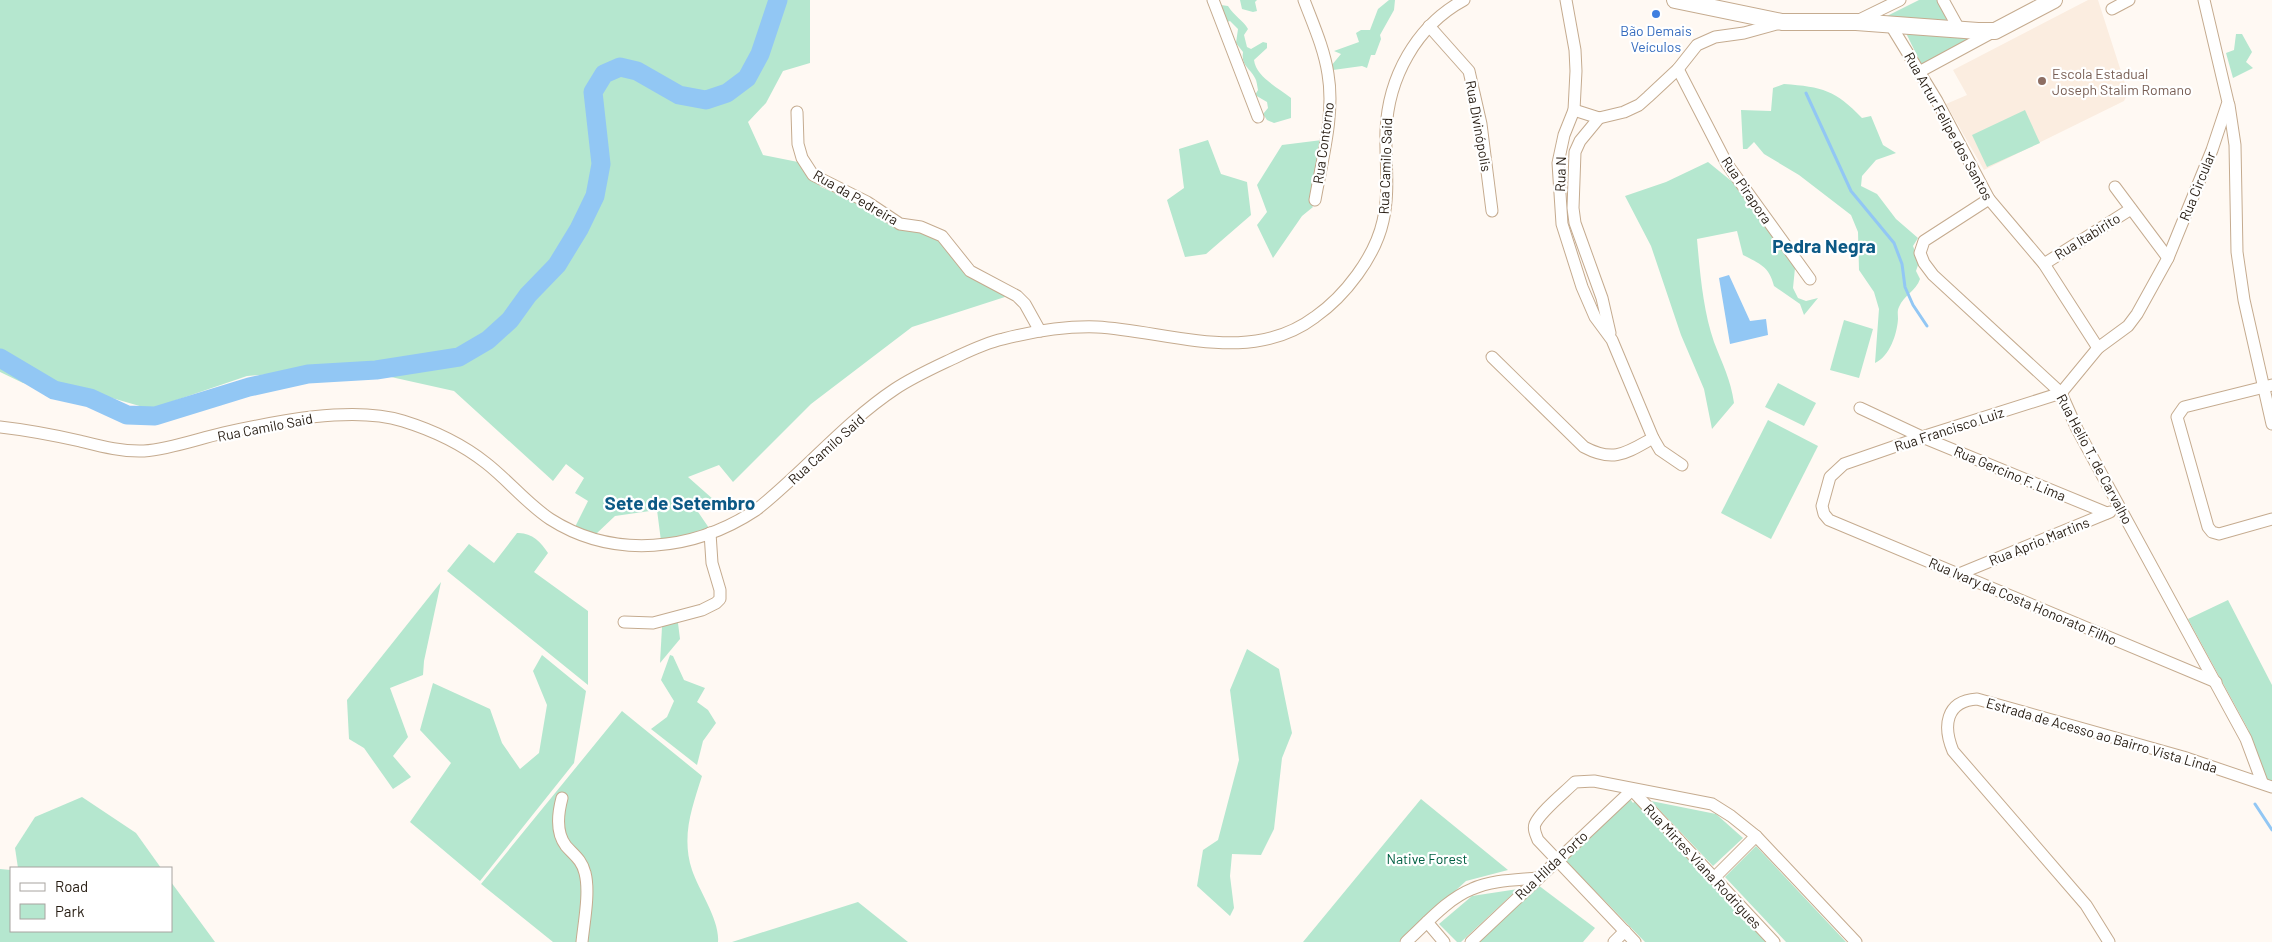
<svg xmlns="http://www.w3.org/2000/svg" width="2272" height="942" font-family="Barlow,sans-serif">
<rect width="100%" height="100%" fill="#fff9f3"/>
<path fill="#fbede0" d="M2088 0H2098L2128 93 2124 101 1984 170 1946 104 1967 95 1953 70Z"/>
<g fill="#b5e7cf">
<path d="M0 0H810V63L783 71 766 103 748 122 763 155 803 163 810 176 821 187 932 234 973 270 1008 296 912 327 811 404 733 482 719 465 688 477 714 500 696 509 709 528 686 538 661 541 657 510 615 516 596 534 575 527 588 501 575 493 584 478 566 464 553 481 454 391 391 377 355 367 247 376 150 409 105 396 23 383 0 372Z"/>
<path d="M1240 0H1257L1255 2 1257 11 1253 12 1242 9Z"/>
<path d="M1389 0H1395L1394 10 1380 35 1381 39 1375 55H1371L1367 68 1362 66 1333 70 1331 66 1341 54 1334 51 1359 42 1356 33 1361 30H1370L1378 9Z"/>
<path d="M1919 0H1938L1948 23 1887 16Z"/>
<path d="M1221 5 1228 6C1234 16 1243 20 1248 29L1244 35 1247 47 1251 49 1263 42 1267 43V48L1254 60C1256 77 1279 88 1291 98V118L1274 123 1267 120 1263 114 1268 108 1267 102 1255 95 1258 90C1257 86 1257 81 1255 78 1249 67 1241 66 1243 52L1236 43 1238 29 1230 21 1227 22Z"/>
<path d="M1906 33 1972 38 1923 68Z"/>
<path d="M2236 34H2242L2252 52 2246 62 2253 68 2233 78 2226 53 2234 50Z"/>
<path d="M1784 84C1823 87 1835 90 1862 118L1871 116 1883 145 1896 153 1876 160 1862 176 1861 186 1877 194 1896 219 1918 238 1913 246 1919 262 1916 271 1920 279C1916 291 1904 295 1899 307 1897 311 1898 315 1898 319 1897 334 1890 356 1875 363L1879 309 1874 292 1859 270 1858 232 1851 215 1799 175 1764 154 1754 142 1747 149H1743L1741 110 1771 111 1773 88Z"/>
<path d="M2025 110 2040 143 1987 167 1972 135Z"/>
<path d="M1208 140 1221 174 1247 182 1251 215 1206 254 1185 257 1167 200 1184 188 1179 149Z"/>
<path d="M1322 140 1310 202 1313 207 1302 216 1273 258 1257 225 1267 212 1257 185 1282 145Z"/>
<path d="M1708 162 1735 184 1788 254 1795 268 1793 288 1798 298 1806 301 1818 298 1804 315 1800 304 1774 286C1769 266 1760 264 1743 255L1737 231 1697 239C1700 273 1703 310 1714 342 1722 363 1731 380 1734 403L1712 429 1704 389 1681 335 1651 246 1625 196 1666 182Z"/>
<path d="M1844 320 1873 329 1859 378 1830 370Z"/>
<path d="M1778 383 1816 403 1804 426 1765 407Z"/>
<path d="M1768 420 1818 446 1771 539 1721 513Z"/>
<path d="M517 533C531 532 541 542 548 553L534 572 588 611V685L447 571 469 544 494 563Z"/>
<path d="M441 582 424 661 423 675 390 688 408 737 393 756 411 777 393 789 364 748 349 739 347 700Z"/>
<path d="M2228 600 2272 685V782L2265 779 2248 729 2188 619Z"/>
<path d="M668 623H678L680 639 660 663 662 627Z"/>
<path d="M1247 649 1279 669 1292 733 1282 758 1274 829 1261 855 1232 854 1230 876 1234 908 1230 916 1197 886 1203 850 1218 840 1239 760 1230 690Z"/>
<path d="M542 655 586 691 574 763 480 881 410 822 451 763 420 730 433 683 490 709 502 743 520 769 539 753 547 705 533 671Z"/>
<path d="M670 655 673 656 684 680 705 688 697 702 708 710 716 723 703 741 697 765 651 729 667 717 674 701 661 680Z"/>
<path d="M622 711 702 776C692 808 681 836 692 870 699 891 720 920 718 942H553L481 884Z"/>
<path d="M82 797 136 833 161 868H18L15 848 35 817Z"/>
<path d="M1639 797 1771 942H1645L1565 860 1630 799 1633 803Z"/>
<path d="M1421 799 1508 870 1466 881 1399 942H1303Z"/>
<path d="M1651 801 1716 814 1743 838 1713 866Z"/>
<path d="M1756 846 1846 942H1786L1725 877Z"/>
<path d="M0 869 11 870V931H171V882L215 942H0Z"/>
<path d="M1538 885 1595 928 1583 942H1478Z"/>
<path d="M1518 889 1461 942H1457L1439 924 1472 896Z"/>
<path d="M858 902 908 942H732Z"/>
</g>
<path fill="#92c7f4" d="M1729 275 1750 321 1766 319 1768 335 1730 344 1719 278Z"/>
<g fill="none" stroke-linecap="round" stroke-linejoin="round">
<g stroke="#92c7f4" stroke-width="3">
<path d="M1806 93 1851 191 1894 243 1902 264 1905 287 1913 305 1927 326"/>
<path d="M2255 804 2272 830"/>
</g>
<path stroke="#92c7f4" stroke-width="19" d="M0 358 54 390 90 398 127 415 155 416 249 387 308 374 376 370 459 357 488 340 510 320 528 295 557 265 579 229 595 196 601 164 593 92 604 74 620 67 637 71 679 95 706 100 727 93 747 78 760 54 778 0"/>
<g stroke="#c5ab8f" stroke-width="13">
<g id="street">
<path d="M1213 0 1258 117"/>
<path d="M1304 0C1313 24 1324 48 1328 74 1335 114 1322 160 1315 200"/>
<path d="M1566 0 1575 50 1576 71 1574 110 1564 135 1558 163 1562 224 1582 287 1595 317 1612 340 1653 438 1660 450 1682 465"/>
<path d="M1943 0 1959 29"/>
<path d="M2204 0 2228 102 2212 150 2168 258 2137 314 2128 326 2098 348 2061 393 1922 437 1844 464 1830 477 1822 506 1824 514 1829 520 2216 682"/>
<path d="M2112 9 2129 0"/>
<path d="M1857 21 1900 0"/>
<path d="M1890 24 1937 101 1989 199 2044 264 2098 348"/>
<path d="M1429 26 1469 71 1481 124 1492 211"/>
<path d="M1678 69 1727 164 1810 279"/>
<path d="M1919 72 1993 32"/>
<path d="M2229 105 2235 145 2237 252 2244 300 2272 424"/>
<path d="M1574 110 1599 118 1624 112 1639 105 1648 97 1678 69 1697 45 1715 37 1744 33 1780 23"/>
<path d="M797 112 798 144 802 158 813 175 867 202 900 224 921 227 942 236 970 271 1017 296 1025 304 1040 331"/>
<path d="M1599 118 1580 141 1575 152 1573 208 1575 223 1602 298 1610 333"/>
<path d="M2115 187 2168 258"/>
<path d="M1989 199 1924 241 1920 253 1924 263 1933 275 2061 393 2077 429 2246 739 2262 782"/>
<path d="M2044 264 2131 209"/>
<path d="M1492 357 1584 447C1614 463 1626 453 1653 438"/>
<path d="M2272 385 2184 407 2177 417 2208 527 2212 532 2219 534 2272 519"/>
<path d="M1860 408 1922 437 2107 513"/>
<path d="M0 427C27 430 53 435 80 441 100 446 122 452 144 451 170 449 197 439 223 433 274 422 352 405 403 421 432 430 462 444 486 463 508 480 526 503 550 519 614 560 694 551 756 510 804 472 844 423 895 389 913 377 933 368 952 359 969 351 985 343 1003 339 1034 331 1066 326 1097 327 1169 331 1250 366 1315 317 1345 296 1375 257 1383 221 1390 191 1385 161 1386 131 1388 78 1416 26 1464 0"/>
<path d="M1959 574 2110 512"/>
<path d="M624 622 653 623 702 610 716 603 720 599V590L712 563 710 533"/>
<path d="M1632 790 1774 942"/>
<path d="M562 798C558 813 555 832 566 846 574 855 582 860 585 873 590 892 584 922 582 942"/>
<path d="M1715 877 1756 836"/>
<path d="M1427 922 1444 942"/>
<path d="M1406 942C1426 924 1447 899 1472 889 1492 880 1516 880 1537 878"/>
<path d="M1471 942 1632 790"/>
<path d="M1614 942 1625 931"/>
<path d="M1635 942 1538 840C1536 835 1533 829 1535 824 1540 812 1565 792 1575 782L1594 781 1712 804 1731 816 1756 836 1856 942"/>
<path d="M2109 942 2086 905 1953 751C1943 727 1945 701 1977 699L2183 757 2272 787"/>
</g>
</g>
<g stroke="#c5ab8f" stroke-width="18">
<path id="secondary" d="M1675 0 1782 22H1856L1978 31H1995L2054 0"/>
</g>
<use href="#street" stroke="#fff" stroke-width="11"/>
<use href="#secondary" stroke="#fff" stroke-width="16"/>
</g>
<circle fill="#3f7fe0" stroke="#fff" stroke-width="2" cx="1656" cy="14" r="5"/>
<circle fill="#8d6e63" stroke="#fff" stroke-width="2" cx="2042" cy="81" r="5"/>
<g text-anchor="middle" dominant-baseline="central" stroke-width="4.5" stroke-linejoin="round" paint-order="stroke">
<g font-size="14" fill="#366cbe" stroke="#fff">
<text x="1656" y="30">Bão Demais<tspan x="1656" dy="16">Veículos</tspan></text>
</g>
<g font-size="14" fill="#785e54" stroke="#fff" text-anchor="start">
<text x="2052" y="73">Escola Estadual<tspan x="2052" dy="16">Joseph Stalim Romano</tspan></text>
</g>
<g font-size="14" fill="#261c12" stroke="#fff">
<text transform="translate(1479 126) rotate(80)">Rua Divinópolis</text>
<text transform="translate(1949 126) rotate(61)">Rua Artur Felipe dos Santos</text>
<text transform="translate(1323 143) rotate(-82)">Rua Contorno</text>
<text transform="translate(1385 166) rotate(-88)">Rua Camilo Said</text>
<text transform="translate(1560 174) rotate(-88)">Rua N</text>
<text transform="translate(2197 186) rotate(-68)">Rua Circular</text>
<text transform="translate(1747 190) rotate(56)">Rua Pirapora</text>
<text transform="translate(856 197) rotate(30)">Rua da Pedreira</text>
<text transform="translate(2087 236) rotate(-32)">Rua Itabirito</text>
<text transform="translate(265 427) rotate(-11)">Rua Camilo Said</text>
<text transform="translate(1949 429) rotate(-18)">Rua Francisco Luiz</text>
<text transform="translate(826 449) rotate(-42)">Rua Camilo Said</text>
<text transform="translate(2095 459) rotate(62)">Rua Helio T. de Carvalho</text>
<text transform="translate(2010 473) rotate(23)">Rua Gercino F. Lima</text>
<text transform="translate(2039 541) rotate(-22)">Rua Aprio Martins</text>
<text transform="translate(2023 601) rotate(23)">Rua Ivary da Costa Honorato Filho</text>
<text transform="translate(2102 735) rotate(16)">Estrada de Acesso ao Bairro Vista Linda</text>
<text transform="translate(1551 865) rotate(-43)">Rua Hilda Porto</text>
<text transform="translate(1703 866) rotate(47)">Rua Mirtes Viana Rodrigues</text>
</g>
<g font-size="14" fill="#006043" stroke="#fff">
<text x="1427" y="858">Native Forest</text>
</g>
<g font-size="19" font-weight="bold" fill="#0c5985" stroke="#fff">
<text x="1824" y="245">Pedra Negra</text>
<text x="680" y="502">Sete de Setembro</text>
</g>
</g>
<rect x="10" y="867" width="162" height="65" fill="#ffffff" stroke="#a8a4a0"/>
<rect x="20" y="883" width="25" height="8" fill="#ffffff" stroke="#a8a4a0"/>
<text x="55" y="892" font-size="15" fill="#261c12">Road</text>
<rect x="20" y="904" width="25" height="15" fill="#b5e7cf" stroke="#a8a4a0"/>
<text x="55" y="917" font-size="15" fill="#261c12">Park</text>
</svg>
